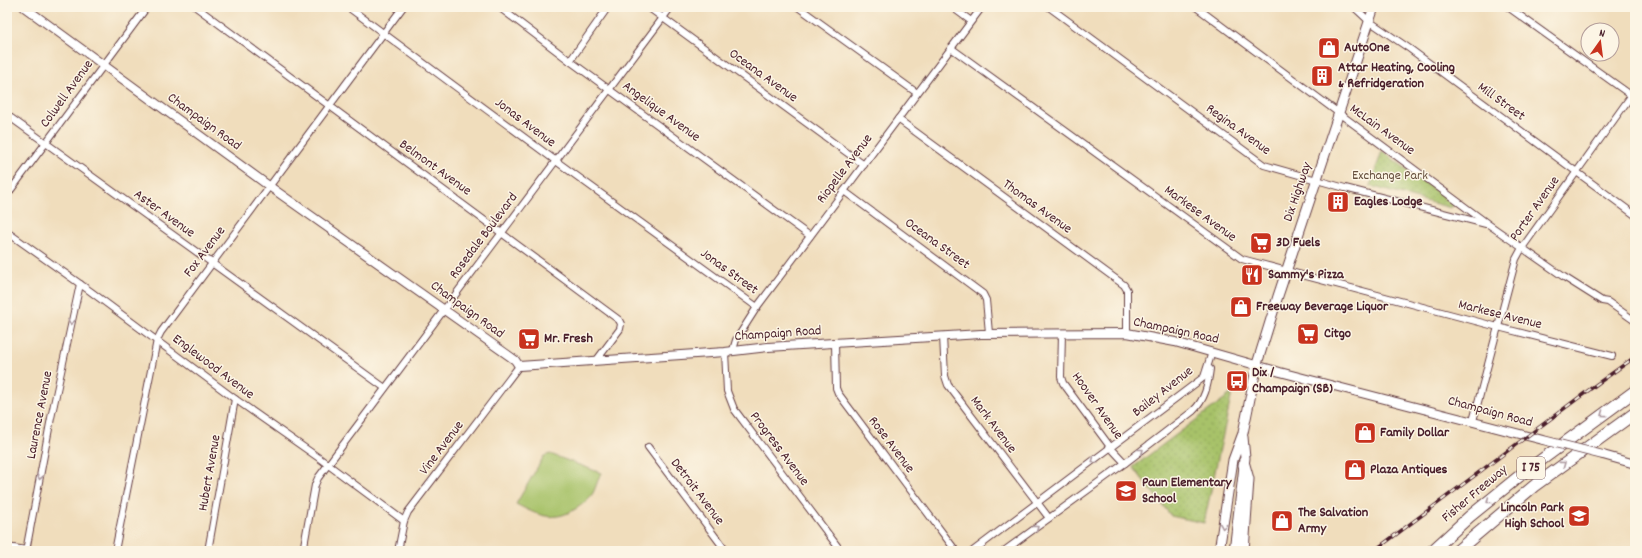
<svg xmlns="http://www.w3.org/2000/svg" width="1642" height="558" font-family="Dekko,sans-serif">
<defs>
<pattern id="green-dots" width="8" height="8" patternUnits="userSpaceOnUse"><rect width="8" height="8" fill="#a7c269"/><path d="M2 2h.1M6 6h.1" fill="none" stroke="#91a65b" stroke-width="1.8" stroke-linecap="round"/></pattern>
</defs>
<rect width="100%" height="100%" fill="#fcf5e5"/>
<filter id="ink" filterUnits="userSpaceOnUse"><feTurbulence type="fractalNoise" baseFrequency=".025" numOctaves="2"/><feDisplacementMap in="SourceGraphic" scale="8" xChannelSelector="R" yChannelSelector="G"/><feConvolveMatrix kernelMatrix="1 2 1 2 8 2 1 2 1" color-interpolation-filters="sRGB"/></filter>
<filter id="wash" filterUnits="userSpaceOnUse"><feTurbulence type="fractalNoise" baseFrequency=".012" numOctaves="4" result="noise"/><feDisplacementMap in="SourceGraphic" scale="16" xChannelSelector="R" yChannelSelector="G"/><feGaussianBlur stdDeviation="0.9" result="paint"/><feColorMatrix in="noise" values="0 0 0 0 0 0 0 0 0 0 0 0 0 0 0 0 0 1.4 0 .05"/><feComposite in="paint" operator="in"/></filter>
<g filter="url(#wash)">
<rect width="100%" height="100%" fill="#f0ddbc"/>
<g fill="url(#green-dots)" stroke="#78704a">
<path d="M1382 151 1453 203V206L1451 208 1370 186Z"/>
<path d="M1232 393 1204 523 1171 516 1133 467Z"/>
</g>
<path fill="#a7c269" stroke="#78704a" d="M550 454 601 473C598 479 596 487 593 493 589 499 583 504 577 508 554 523 539 516 516 504L544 456Z"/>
</g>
<g filter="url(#ink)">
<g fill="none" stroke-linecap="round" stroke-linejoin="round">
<g stroke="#633c41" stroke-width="8">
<g id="street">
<path d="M196 7 619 320 621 324 620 329 596 361"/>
<path d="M348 7 556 161 757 307"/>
<path d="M499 7 570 61 810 236"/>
<path d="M648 7 864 165"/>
<path d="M798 7 917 93"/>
<path d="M952 7 971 21"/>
<path d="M1049 7 1264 165 1345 188 1486 224"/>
<path d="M1196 7 1488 224 1564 277 1602 301 1608 302 1635 321"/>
<path d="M1354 7 1369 21 1410 49 1635 215"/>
<path d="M1508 7 1635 98"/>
<path d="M951 48 1242 259 1498 327 1612 356"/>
<path d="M570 61 608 7"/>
<path d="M7 115 385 388"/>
<path d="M898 119 1124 285 1127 290V333"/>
<path d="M844 191 983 294 986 300 989 333"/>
<path d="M7 195 147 7"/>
<path d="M7 232 90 291 235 399 319 458 404 521"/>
<path d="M1062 333 1061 377 1063 383 1111 448 1125 463"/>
<path d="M943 336 945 376 948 385 1049 518"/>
<path d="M835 343 836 388 838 393 956 551"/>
<path d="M733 350 736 340 757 307 982 7"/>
<path d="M725 352 727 391 734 409 841 551"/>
<path d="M1473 421 1516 259 1522 248 1631 96"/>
<path d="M648 447 726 551"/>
<path d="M7 547 33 551"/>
<path d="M26 551 51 418 80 284"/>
<path d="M115 551 157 340 161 332 403 7"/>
<path d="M208 551 235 399"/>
<path d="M303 551 315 485 318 478 671 7"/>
<path d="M398 551 404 521 408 512 519 366"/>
<path d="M973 551 1204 377 1212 352"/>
<path d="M1004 551 1125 463 1193 411C1205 400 1208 385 1210 369"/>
</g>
</g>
<g stroke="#633c41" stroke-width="10">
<g id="secondary">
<path d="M24 7 269 186 515 360 519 366 725 352 768 347 981 334 1127 333 1175 342 1280 372 1543 440"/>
<path d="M1603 455 1635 464"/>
</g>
</g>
<g stroke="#633c41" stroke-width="11">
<g id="primary">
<path d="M1219 551 1233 460 1243 433 1257 364 1278 296 1374 7"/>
<path d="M1234 551 1245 458 1243 437"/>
</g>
</g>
<g stroke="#633c41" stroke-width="13">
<g id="highway">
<path d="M1243 551 1248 479 1244 465"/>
<path d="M1432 551 1469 517 1522 474 1635 391"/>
<path d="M1457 551 1534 486 1635 413"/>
</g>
</g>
<use href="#street" stroke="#fff" stroke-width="6"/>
<use href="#secondary" stroke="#fff" stroke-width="8"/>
<use href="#primary" stroke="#fff" stroke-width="9"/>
<use href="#highway" stroke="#fff" stroke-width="11"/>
<g stroke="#4a1f2b" stroke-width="3.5">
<path id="rail" d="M1374 551 1597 384 1635 357"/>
</g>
<use href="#rail" stroke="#fcf5e5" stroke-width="2" stroke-dasharray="6" stroke-linecap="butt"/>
<g stroke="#633c41" stroke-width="10" stroke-linecap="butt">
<path id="secondary-bridge" d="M1543 440 1603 455"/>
</g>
<use href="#secondary-bridge" stroke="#fff" stroke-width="8"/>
</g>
<defs><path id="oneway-chevron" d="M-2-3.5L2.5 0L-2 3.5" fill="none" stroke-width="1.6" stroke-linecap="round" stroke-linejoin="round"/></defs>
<g stroke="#ae9aa0">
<use href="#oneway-chevron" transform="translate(71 322) rotate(101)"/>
<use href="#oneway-chevron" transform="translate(1603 414) rotate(144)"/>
<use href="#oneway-chevron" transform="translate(1141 451) rotate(-38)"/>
<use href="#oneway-chevron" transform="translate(1094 461) rotate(143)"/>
<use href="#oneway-chevron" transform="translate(1563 464) rotate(-36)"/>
<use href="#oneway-chevron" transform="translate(40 477) rotate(101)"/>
<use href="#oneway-chevron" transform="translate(1489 501) rotate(141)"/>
<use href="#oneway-chevron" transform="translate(1223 526) rotate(99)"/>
<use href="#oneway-chevron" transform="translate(1036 528) rotate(-37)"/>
</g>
</g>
<defs>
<g id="shop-square" transform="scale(1.15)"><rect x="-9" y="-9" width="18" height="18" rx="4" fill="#c8321e" stroke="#fcf5e5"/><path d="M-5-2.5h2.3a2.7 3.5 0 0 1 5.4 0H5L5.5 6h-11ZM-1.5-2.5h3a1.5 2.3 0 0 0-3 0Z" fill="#fff"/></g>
<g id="building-square" transform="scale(1.15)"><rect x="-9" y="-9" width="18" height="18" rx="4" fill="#c8321e" stroke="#fcf5e5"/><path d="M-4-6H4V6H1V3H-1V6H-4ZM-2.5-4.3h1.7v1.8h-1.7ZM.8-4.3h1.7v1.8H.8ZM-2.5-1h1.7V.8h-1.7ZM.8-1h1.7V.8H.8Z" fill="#fff"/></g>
<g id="supermarket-square" transform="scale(1.15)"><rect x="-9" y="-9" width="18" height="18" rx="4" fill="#c8321e" stroke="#fcf5e5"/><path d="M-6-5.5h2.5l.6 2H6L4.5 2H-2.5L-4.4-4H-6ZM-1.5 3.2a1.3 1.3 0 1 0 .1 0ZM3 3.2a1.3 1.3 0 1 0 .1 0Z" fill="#fff"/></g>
<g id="restaurant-square" transform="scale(1.15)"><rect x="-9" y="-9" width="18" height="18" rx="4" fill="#c8321e" stroke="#fcf5e5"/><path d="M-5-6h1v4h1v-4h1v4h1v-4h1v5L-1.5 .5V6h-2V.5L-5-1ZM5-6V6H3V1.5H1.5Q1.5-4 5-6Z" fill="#fff"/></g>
<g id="bus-square" transform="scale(1.15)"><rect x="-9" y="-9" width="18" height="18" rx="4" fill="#c8321e" stroke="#fcf5e5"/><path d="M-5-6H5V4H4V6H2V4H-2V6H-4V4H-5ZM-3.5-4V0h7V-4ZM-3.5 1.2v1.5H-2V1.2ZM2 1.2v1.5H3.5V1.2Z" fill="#fff"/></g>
<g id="school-square" transform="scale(1.15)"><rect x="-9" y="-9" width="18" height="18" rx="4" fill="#c8321e" stroke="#fcf5e5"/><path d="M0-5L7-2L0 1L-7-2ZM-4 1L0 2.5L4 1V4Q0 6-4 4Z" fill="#fff"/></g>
</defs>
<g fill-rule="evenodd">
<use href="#shop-square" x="1329" y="48"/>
<use href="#building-square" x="1322" y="76"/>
<use href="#building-square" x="1338" y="202"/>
<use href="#supermarket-square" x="1261" y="243"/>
<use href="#restaurant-square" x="1252" y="275"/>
<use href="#shop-square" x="1241" y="307"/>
<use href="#supermarket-square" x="1308" y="334"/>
<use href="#supermarket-square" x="529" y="339"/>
<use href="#bus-square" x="1237" y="381"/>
<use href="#shop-square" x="1365" y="433"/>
<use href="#shop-square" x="1355" y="470"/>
<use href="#school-square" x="1126" y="491"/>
<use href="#school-square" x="1579" y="516"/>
<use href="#shop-square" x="1282" y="521"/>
</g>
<g text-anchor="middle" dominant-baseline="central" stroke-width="3" stroke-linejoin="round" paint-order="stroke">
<rect fill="#fcf5e5" stroke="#7f5f63" stroke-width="1" x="1517" y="457" width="28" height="22" rx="3"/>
<g font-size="13" font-weight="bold" fill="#4a1f2b">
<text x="1531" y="468">I 75</text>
</g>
<g font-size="14" font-weight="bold" fill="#4a1f2b" stroke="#fcf5e5" text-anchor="start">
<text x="1344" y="48">AutoOne</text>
<text x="1338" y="68">Attar Heating, Cooling<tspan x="1338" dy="16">&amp; Refridgeration</tspan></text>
<text x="1354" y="202">Eagles Lodge</text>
<text x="1276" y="243">3D Fuels</text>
<text x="1268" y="275">Sammy's Pizza</text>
<text x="1256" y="307">Freeway Beverage Liquor</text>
<text x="1324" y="334">Citgo</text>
<text x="544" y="339">Mr. Fresh</text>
<text x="1252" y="373">Dix /<tspan x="1252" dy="16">Champaign (SB)</tspan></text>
<text x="1380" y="433">Family Dollar</text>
<text x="1370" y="470">Plaza Antiques</text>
<text x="1142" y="483">Paun Elementary<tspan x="1142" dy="16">School</tspan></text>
<text x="1564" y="508" text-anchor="end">Lincoln Park<tspan x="1564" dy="16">High School</tspan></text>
<text x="1298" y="513">The Salvation<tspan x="1298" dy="16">Army</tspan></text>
</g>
<g font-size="14" fill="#4a1f2b" stroke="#fcf5e5">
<text transform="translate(763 76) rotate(36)">Oceana Avenue</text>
<text transform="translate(67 94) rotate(-54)">Colwell Avenue</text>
<text transform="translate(1501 102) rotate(36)">Mill Street</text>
<text transform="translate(661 112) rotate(36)">Angelique Avenue</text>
<text transform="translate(204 122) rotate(36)">Champaign Road</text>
<text transform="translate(525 123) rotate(37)">Jonas Avenue</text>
<text transform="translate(1238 130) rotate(36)">Regina Avenue</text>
<text transform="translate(1382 130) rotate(36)">McLain Avenue</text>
<text transform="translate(435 168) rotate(36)">Belmont Avenue</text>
<text transform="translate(845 169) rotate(-53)">Riopelle Avenue</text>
<text transform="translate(1298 192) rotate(-71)">Dix Highway</text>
<text transform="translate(1037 207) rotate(36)">Thomas Avenue</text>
<text transform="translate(1535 209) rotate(-55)">Porter Avenue</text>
<text transform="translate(164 214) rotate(36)">Aster Avenue</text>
<text transform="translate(1200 214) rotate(36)">Markese Avenue</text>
<text transform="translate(484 236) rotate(-53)">Rosedale Boulevard</text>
<text transform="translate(937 244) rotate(36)">Oceana Street</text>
<text transform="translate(205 252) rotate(-53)">Fox Avenue</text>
<text transform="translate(729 272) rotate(36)">Jonas Street</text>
<text transform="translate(467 310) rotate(36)">Champaign Road</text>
<text transform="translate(1500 315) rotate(14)">Markese Avenue</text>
<text transform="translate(1176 331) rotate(12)">Champaign Road</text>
<text transform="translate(778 334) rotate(-4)">Champaign Road</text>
<text transform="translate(213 367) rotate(37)">Englewood Avenue</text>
<text transform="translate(1163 392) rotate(-38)">Bailey Avenue</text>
<text transform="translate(1097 406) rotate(55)">Hoover Avenue</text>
<text transform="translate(1490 412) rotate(15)">Champaign Road</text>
<text transform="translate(40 415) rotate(-79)">Laurence Avenue</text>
<text transform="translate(993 425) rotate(53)">Mark Avenue</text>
<text transform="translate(891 445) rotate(53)">Rose Avenue</text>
<text transform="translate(442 448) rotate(-53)">Vine Avenue</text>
<text transform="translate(779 449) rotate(53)">Progress Avenue</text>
<text transform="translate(210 473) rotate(-80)">Hubert Avenue</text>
<text transform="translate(697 492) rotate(53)">Detroit Avenue</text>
<text transform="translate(1475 494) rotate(-40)">Fisher Freeway</text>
</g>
<g font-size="14" fill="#66503e" stroke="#fcf5e5">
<text x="1390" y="176">Exchange Park</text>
</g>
</g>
<rect width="1642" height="558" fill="none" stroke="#fcf5e5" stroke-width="24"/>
<g transform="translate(1600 42) rotate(14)"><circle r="19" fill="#fcf5e5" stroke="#b59f9b"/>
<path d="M0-3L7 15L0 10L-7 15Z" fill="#c8321e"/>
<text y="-6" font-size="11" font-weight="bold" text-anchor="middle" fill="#4a1f2b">N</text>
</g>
</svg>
